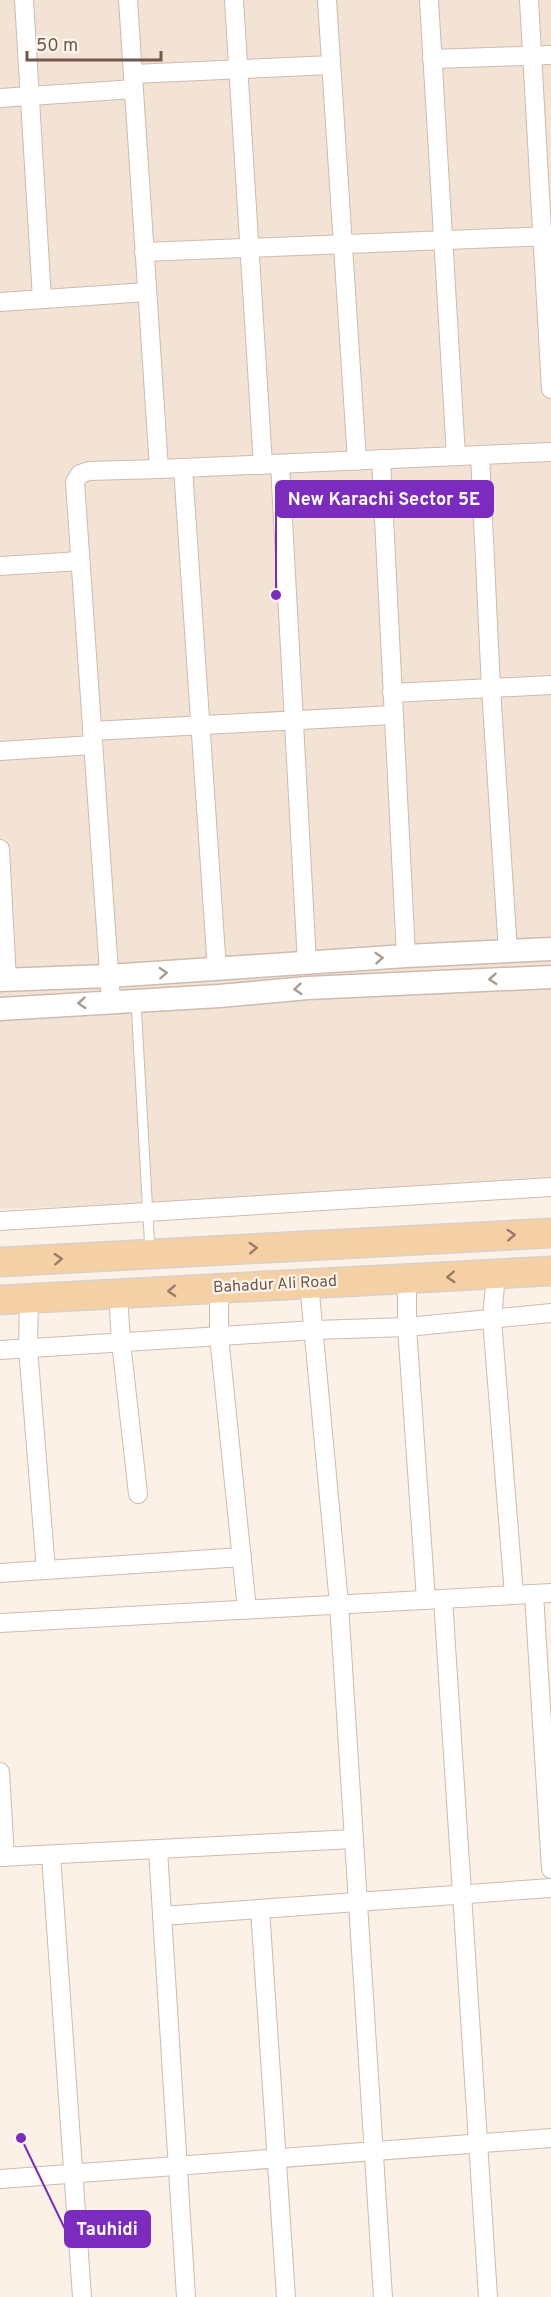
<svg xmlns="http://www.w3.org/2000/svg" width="551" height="2297" font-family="Overpass,sans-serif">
<rect width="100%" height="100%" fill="#fbf1e6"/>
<path fill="#f2e3d5" d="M0 0H551V1190L0 1209Z"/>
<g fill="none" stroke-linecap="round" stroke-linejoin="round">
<g stroke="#cebbb0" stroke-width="11">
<path id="service" d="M136 1002 150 1252"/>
</g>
<g stroke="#cebbb0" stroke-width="20">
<g id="minor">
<path d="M24 0 42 299"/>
<path d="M128 0 159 469"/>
<path d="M234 0 263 465"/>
<path d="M327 0 357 461"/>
<path d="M429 0 456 456"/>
<path d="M529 0 551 389"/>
<path d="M432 59 551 55"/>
<path d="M133 74 331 65"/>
<path d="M0 98 134 89"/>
<path d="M144 252 551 236"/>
<path d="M0 302 147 292"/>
<path d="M480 455 491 688 508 952"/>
<path d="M381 459 406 956"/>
<path d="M280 464 307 963"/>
<path d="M183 468 217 970"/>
<path d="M0 566 80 561"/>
<path d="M392 693 551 685"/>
<path d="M92 731 393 715"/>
<path d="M0 751 93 745"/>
<path d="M0 849 7 980"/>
<path d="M111 1001 75 482 80 474 89 471 159 469 551 452"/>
<path d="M0 1221 551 1187"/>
<path d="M496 1274 492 1319 514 1595"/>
<path d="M407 1279V1327L426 1600"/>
<path d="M309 1283 339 1604 383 2297"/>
<path d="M219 1289V1336L247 1610"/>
<path d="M118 1294 121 1342 138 1494"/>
<path d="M29 1299 28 1348 46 1570"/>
<path d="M0 1350 315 1330 407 1327 551 1313"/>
<path d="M0 1573 242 1557"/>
<path d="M534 1594 551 1869"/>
<path d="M443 1599 488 2297"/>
<path d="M0 1623 551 1593"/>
<path d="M0 1772 5 1857"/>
<path d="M158 1850 186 2297"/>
<path d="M51 1855 82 2297"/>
<path d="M0 1857 354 1839"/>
<path d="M260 1909 286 2297"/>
<path d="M162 1916 551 1888"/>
<path d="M0 2179 551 2138"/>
</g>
</g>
<g stroke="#cebbb0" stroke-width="25">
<g id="tertiary">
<path d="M0 980 109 976 406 956 551 949"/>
<path d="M0 1009 219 996 308 988 551 977"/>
</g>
</g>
<g stroke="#d8d0cd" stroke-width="31">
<g id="primary">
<path d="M0 1262 551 1233"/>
<path d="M0 1300 551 1271"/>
</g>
</g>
<use href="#service" stroke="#fff" stroke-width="9"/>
<use href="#minor" stroke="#fff" stroke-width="18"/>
<use href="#tertiary" stroke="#fff" stroke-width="22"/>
<use href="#primary" stroke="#f5d0a4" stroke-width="28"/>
</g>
<defs><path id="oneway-chevron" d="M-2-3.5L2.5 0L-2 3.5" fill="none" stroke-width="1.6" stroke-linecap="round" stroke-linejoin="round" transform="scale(1.5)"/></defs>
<g stroke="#aa9a94">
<use href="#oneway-chevron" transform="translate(379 958) rotate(-4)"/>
<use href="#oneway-chevron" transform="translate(163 973) rotate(-3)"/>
<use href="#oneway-chevron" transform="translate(493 979) rotate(176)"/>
<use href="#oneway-chevron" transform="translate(298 989) rotate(175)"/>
<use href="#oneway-chevron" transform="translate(82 1003) rotate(176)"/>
</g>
<g stroke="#997b67">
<use href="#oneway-chevron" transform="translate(511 1235) rotate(-3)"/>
<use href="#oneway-chevron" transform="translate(253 1248) rotate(-3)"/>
<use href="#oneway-chevron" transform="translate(58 1259) rotate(-3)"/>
<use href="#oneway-chevron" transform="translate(451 1277) rotate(177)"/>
<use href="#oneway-chevron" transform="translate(172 1291) rotate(177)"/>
</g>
<g text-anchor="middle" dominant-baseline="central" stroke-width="4.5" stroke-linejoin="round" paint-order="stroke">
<g font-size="16" fill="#72574d" stroke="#fef6ec">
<text transform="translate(275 1285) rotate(-3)">Bahadur Ali Road</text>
</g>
</g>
<path fill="none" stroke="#7b2cbf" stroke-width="2" d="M276 595L276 499M21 2138L65 2229"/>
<g fill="#7b2cbf" stroke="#fef6ec" stroke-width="2">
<circle cx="276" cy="595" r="6"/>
<circle cx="21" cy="2138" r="6"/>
</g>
<g fill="#7b2cbf" stroke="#7b2cbf" stroke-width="2">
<rect x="276" y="481" width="217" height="36" rx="6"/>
<rect x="65" y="2211" width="85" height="36" rx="6"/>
</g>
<g font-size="18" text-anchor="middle" font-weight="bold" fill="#fff">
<text x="384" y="505">New Karachi Sector 5E</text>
<text x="107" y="2235">Tauhidi</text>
</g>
<path d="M27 51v9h134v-9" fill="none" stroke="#72574d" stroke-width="3"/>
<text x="36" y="51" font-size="18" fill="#72574d" stroke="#fef6ec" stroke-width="4.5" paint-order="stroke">50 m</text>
</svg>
